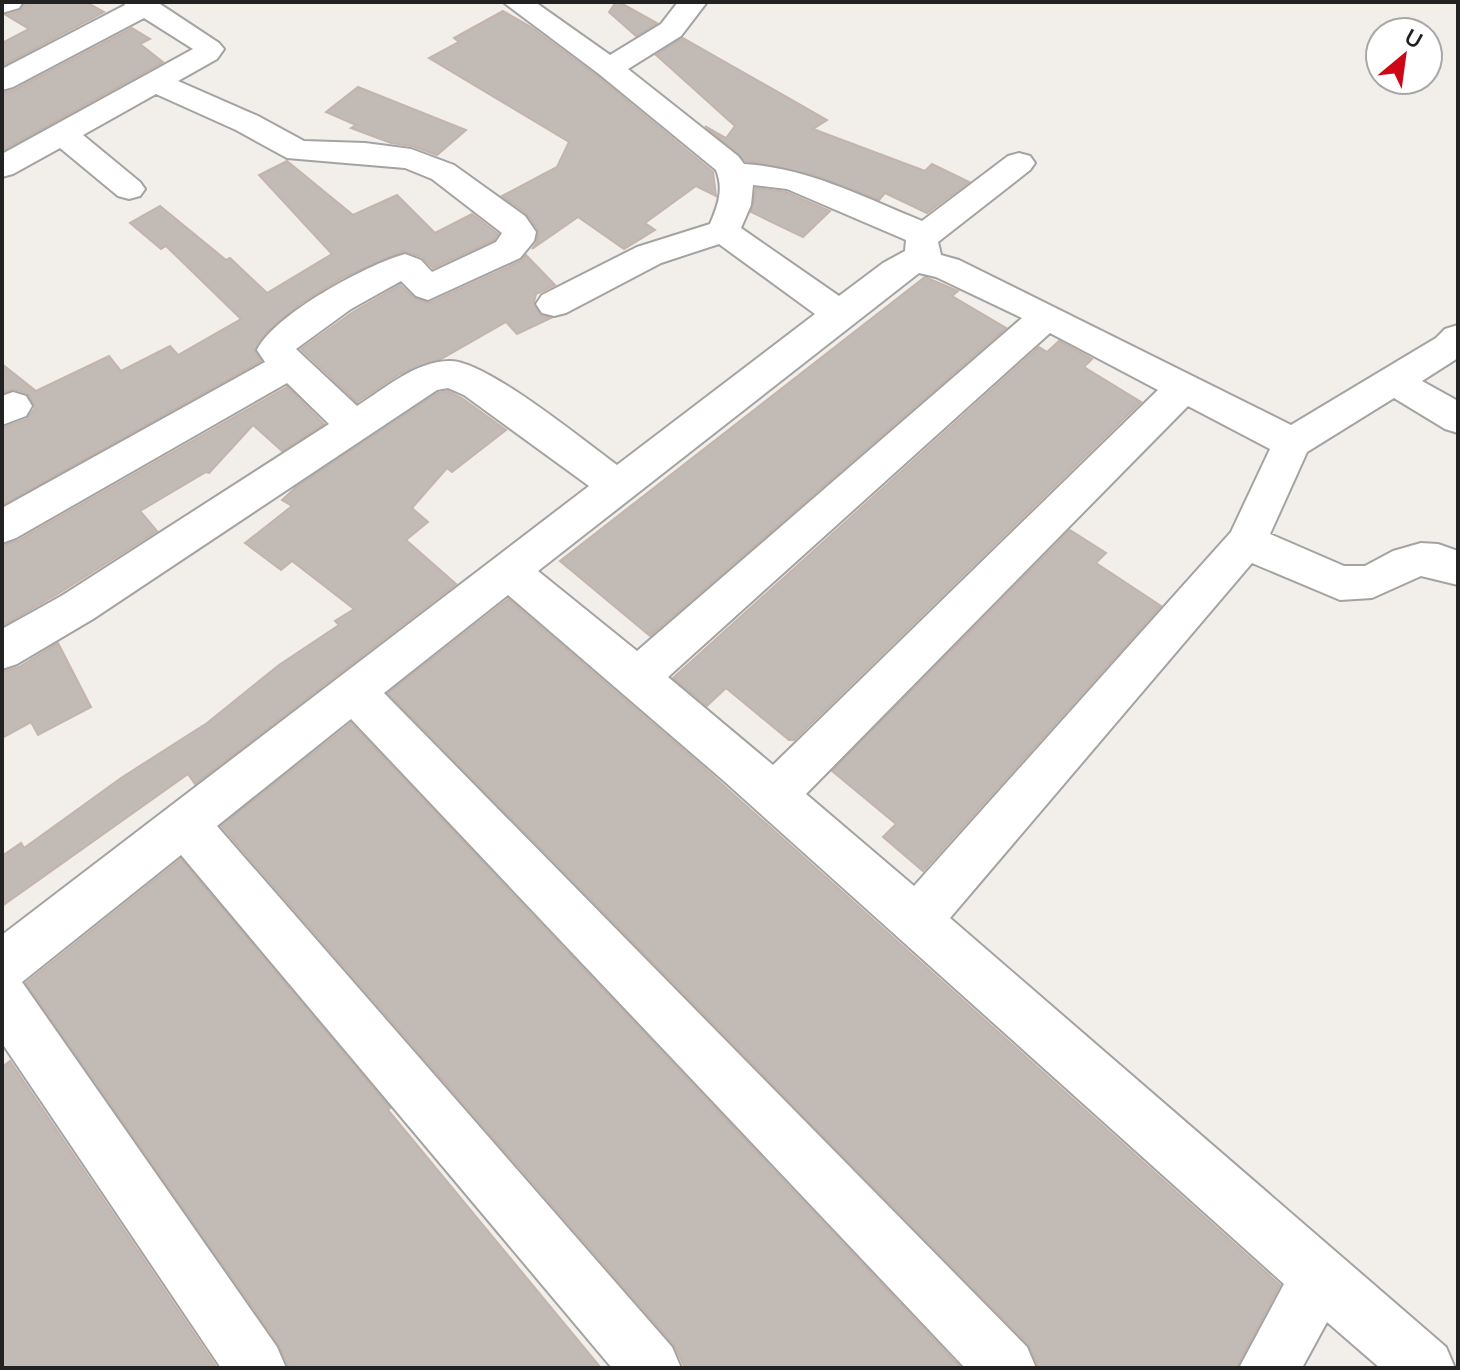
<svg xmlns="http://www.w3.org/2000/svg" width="1460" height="1370" font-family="'Nunito Sans',sans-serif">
<rect width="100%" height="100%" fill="#f2eee9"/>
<g fill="#c2bab5" stroke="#c3b4ac" stroke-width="2">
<path d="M26 2H86L104 12 2 66V43L29 29 6 15 20 11Z"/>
<path d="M616 2H619L657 23 636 36 609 12Z"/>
<path d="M503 11 531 27 597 76 713 172 716 196 696 186 645 223 655 230 624 249 578 217 532 249 537 242 538 230 527 214 502 196 557 167 569 142 429 58 459 42 454 38Z"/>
<path d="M132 28 150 39 140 44 163 62 2 151V93L14 90Z"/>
<path d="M683 38 827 120 813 129 925 171 932 164 969 182 927 213 885 193 879 200 814 175 746 161 705 126 726 138 735 126 656 55Z"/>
<path d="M358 87 466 130 437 155 412 146 391 143 351 128 356 125 326 112Z"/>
<path d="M287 161 353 215 397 195 435 233 472 214 498 234 494 240 433 268 422 257 404 251 344 277 300 304 265 334 254 350 261 361 2 505V428L27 419 35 408 27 393 14 389 2 393V364L36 391 109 356 121 371 170 346 178 355 241 319 166 246 161 249 130 223 160 206 226 260 230 258 267 293 332 254 259 175Z"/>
<path d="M756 188 786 192 830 211 803 237 751 212Z"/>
<path d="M526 255 555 285 536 294 534 302 540 315 551 318 517 334 506 322 441 359 400 374 357 402 301 349 353 312 400 285 414 298 429 303 521 261Z"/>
<path d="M925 277 958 291 952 296 1006 328 650 636 560 561Z"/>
<path d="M1059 341 1092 359 1084 367 1141 402 794 740H789L726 688 707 706 673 678 1039 347 1047 352Z"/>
<path d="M287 387 324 424 282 451 253 425 209 473 206 472 140 511 157 531 61 592 2 626V546L17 541Z"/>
<path d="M448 391 462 398 506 430 452 472 447 468 412 508 428 522 406 540 456 584 195 784 188 774 2 906V856L21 843 24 848 121 778 207 723 279 665 339 625 335 621 354 609 292 561 281 570 245 543 292 506 282 500 296 487 438 393Z"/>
<path d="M1070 530 1106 553 1096 563 1161 606 923 871 883 837 896 824 832 771Z"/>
<path d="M508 599 703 767 1280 1285 1236 1368H1039L1029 1345 388 693Z"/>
<path d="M58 643 91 707 38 735 31 722 2 738V672L19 667Z"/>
<path d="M351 723 961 1368H685L674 1345 221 826Z"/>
<path d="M181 859 390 1108 388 1110 601 1368H289L279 1345 26 983Z"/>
<path d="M10 1061 217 1368H2V1067Z"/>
</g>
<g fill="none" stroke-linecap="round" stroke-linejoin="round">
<g stroke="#a3a3a3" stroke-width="4">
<g id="minor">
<path d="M2 2H23L19 8 2 13Z"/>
<path d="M123 2H157L219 43 224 49 217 59 178 81 258 116 304 141 365 143 411 149 454 165 525 216 536 232 534 241 520 258 428 300 416 296 401 281 351 309 296 349 357 406C384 389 417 360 451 361 488 362 584 441 617 465L815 314 719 244 661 263 566 313 554 316 542 313 536 304 542 295 637 247 710 224C718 205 724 189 716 170L599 74 503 2H535L610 55 661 24 678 2H707L681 36 628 69 738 156 744 164C808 168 863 197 922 221L1008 156 1019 153 1030 156 1035 163 1030 170 938 242 941 255 959 260 1291 425 1436 338 1445 329 1458 325V358L1422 381 1458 401V433L1445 429 1394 398 1307 452 1270 534 1344 566H1365L1393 551 1421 543 1438 544 1458 551V585L1421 576 1372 598 1340 600 1252 563 950 918 1446 1347 1455 1368H1380L1327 1322 1302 1368H1239L1284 1284 724 781 508 595 384 693 1027 1347 1036 1368H965L351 719 217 826 672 1347 681 1368H612L181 855 22 982 277 1347 286 1368H221L2 1043V935L589 486 464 395 448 388 437 390 93 619 17 664 2 669V629L63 595 329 424 287 383 16 538 2 543V508L265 362 257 350C275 314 366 265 405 254L421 260 432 272 496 242 502 233 432 179 405 168 287 158 236 130 156 94 83 135 140 182 145 189 140 196 129 199 118 196 60 148 13 174 2 177V154L193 49 144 18 13 87 2 90V69L125 5ZM753 185 787 189 906 240 905 251 883 263 839 296 741 228 751 205ZM919 273 936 277 1022 318 637 651 538 571ZM1050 333 1158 390 773 765 668 677ZM1188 406 1270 449 1231 532 914 886 806 794Z"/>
<path d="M13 392 26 396 32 406 26 416 2 425V396Z"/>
</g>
</g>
<use href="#minor" fill="#fff" fill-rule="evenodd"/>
</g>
<rect width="1460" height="1370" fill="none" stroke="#222222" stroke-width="8"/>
<g transform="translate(1404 56) rotate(29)"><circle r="38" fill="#ffffff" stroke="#a7a7a7" stroke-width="2"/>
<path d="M0-6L14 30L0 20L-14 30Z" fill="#cd0716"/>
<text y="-12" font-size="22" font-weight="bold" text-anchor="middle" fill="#222222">U</text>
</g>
</svg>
